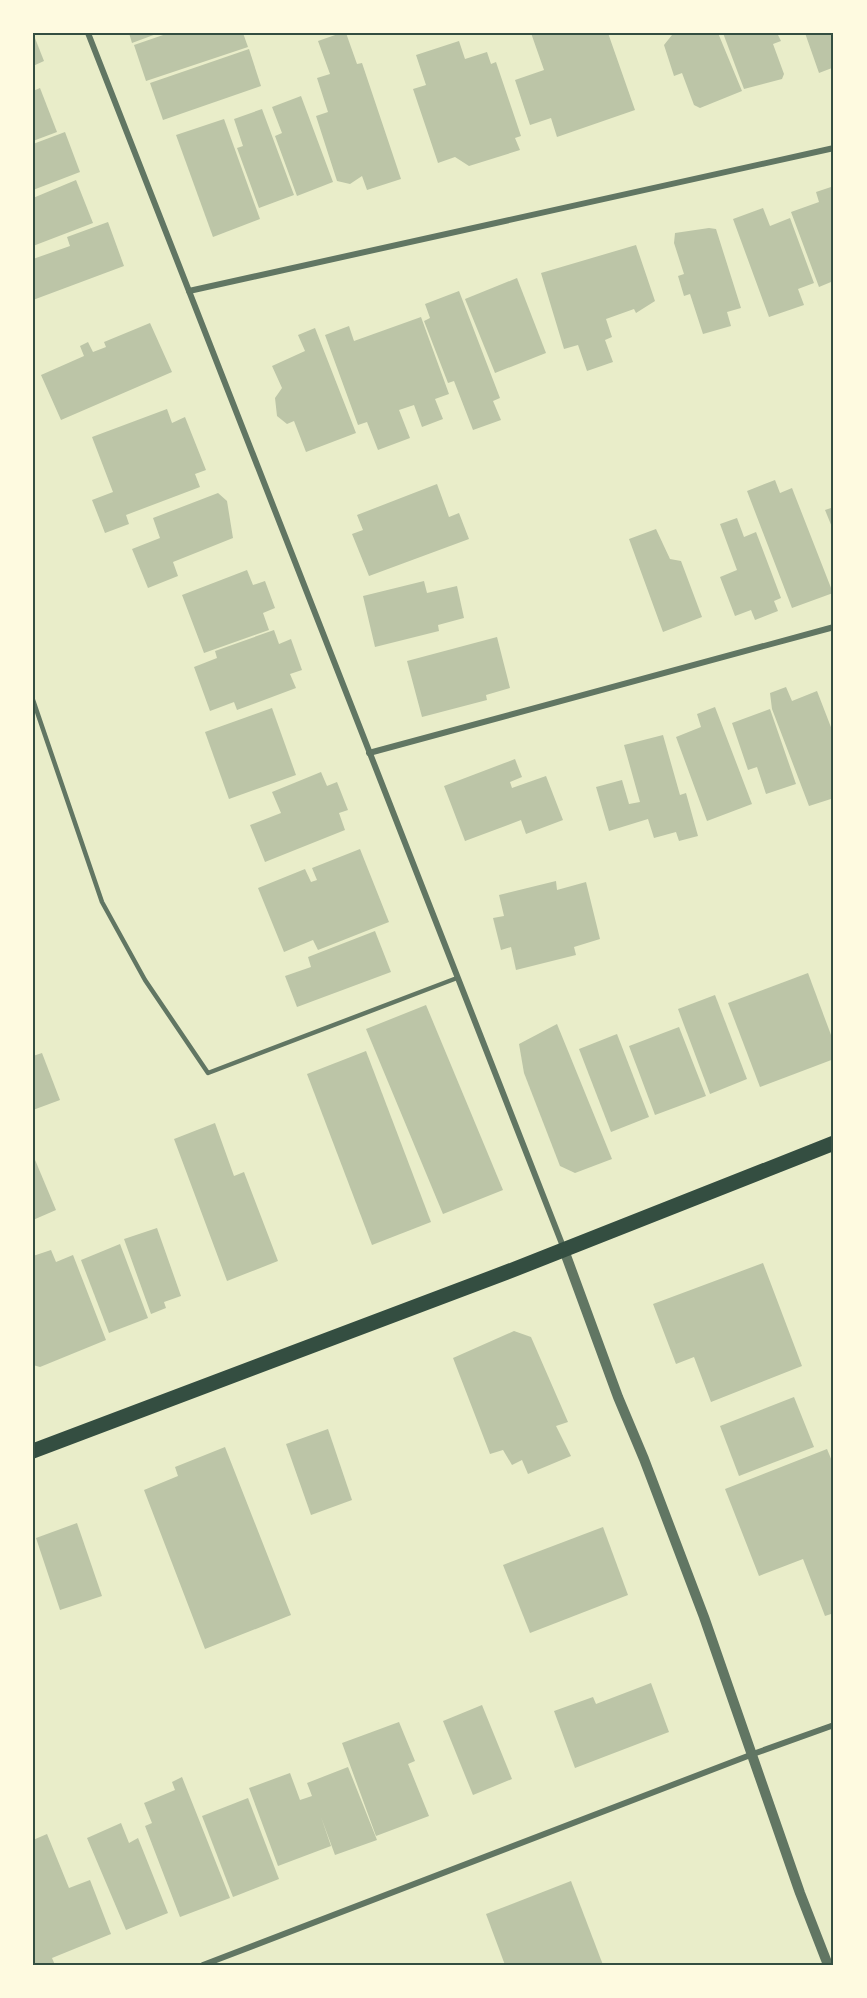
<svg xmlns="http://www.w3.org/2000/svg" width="867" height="1998" font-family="Roboto,sans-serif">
<rect width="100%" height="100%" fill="#e9edc9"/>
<g fill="#bcc5a7">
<path d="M33 33 44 61 33 66Z"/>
<path d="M129 33H159L132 43Z"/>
<path d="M169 33H243L248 47 146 81 134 45Z"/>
<path d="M341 33H346L357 64 362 63 401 179 367 190 362 176 350 184 337 181 316 116 328 112 317 78 330 74 318 41Z"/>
<path d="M531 33H608L635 110 557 137 551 118 530 125 515 80 544 70Z"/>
<path d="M671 33H718L742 91 700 108 694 105 682 73 674 76 664 45 672 35Z"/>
<path d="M723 33H777L781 41 773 44 784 74 782 79 744 89Z"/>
<path d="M805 33H834V74L832 68 819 73Z"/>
<path d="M459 41 465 59 487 52 491 64 496 62 521 136 515 138 520 150 469 166 455 157 438 163 413 89 426 85 416 55Z"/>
<path d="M249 49 261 86 163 120 150 83Z"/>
<path d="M40 88 57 132 33 141V91Z"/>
<path d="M301 96 333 182 297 196 275 136 282 133 272 107Z"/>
<path d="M262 109 294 195 259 208 237 148 243 146 234 119Z"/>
<path d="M224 119 260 219 213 237 176 135Z"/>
<path d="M65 132 80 172 33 190V144Z"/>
<path d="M76 180 93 223 33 246V198Z"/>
<path d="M834 186V290L831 282 819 287 791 212 819 202 816 192Z"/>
<path d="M763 208 770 226 790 218 814 283 798 289 804 305 769 317 733 219Z"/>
<path d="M108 222 124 266 33 300V259L70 246 67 237Z"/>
<path d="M709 228 716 229 741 308 727 312 731 326 703 334 690 294 684 296 678 276 684 274 674 243 675 233Z"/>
<path d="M636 245 655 301 636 313 634 309 606 319 612 337 605 340 613 362 587 371 578 345 564 349 541 273Z"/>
<path d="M517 278 546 353 495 373 465 299Z"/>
<path d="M459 291 500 398 493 401 501 420 473 430 454 381 448 383 424 321 430 318 425 304Z"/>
<path d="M421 317 449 394 435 399 443 419 422 427 414 405 399 410 410 438 378 450 367 422 358 425 325 335 349 326 354 341Z"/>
<path d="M150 323 172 372 61 420 41 375 84 356 80 346 88 342 93 352 106 347 104 342Z"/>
<path d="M315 328 356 433 306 452 294 421 287 424 277 416 275 398 282 388 272 366 305 351 298 335Z"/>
<path d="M167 409 172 423 185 417 206 470 195 474 200 487 126 515 129 524 105 533 92 500 113 492 92 437Z"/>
<path d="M775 480 780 493 792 488 833 593 792 608 747 491Z"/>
<path d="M437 484 449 517 459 513 469 539 369 576 352 534 363 530 357 515Z"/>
<path d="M218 493 227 501 233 538 173 562 178 576 148 588 132 549 160 538 153 518Z"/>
<path d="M834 507V532L825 510Z"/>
<path d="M737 518 744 537 756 532 781 598 774 601 778 611 755 620 751 610 735 616 720 577 737 570 720 524Z"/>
<path d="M656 529 670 559 681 561 702 617 663 632 629 539Z"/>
<path d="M247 570 253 585 265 581 275 608 263 613 269 630 204 653 182 595Z"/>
<path d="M424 581 427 593 457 586 464 618 438 625 439 631 375 647 363 596Z"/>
<path d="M274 630 279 644 291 639 302 670 290 674 296 688 237 710 234 702 210 711 194 667 217 658 215 651Z"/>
<path d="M497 637 510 688 486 695 487 700 422 717 407 661Z"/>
<path d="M786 687 792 701 817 691 834 735V798L809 806 772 709 770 693Z"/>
<path d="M715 707 752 804 707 821 676 737 701 727 697 714Z"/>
<path d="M272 708 296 775 229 799 205 732Z"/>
<path d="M770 709 796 784 766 794 757 767 748 770 732 723Z"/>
<path d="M663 735 680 795 686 793 698 836 679 841 676 832 654 838 648 819 609 831 596 787 622 780 629 804 640 802 624 745Z"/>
<path d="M515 759 522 777 510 782 512 788 546 776 563 820 526 834 521 820 465 841 444 786Z"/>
<path d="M321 772 327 786 337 782 348 810 339 813 345 830 265 862 250 825 281 813 272 792Z"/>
<path d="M360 849 389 922 318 950 313 940 284 952 258 888 305 869 311 882 317 880 312 868Z"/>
<path d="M556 881 557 890 586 882 600 939 574 947 576 955 516 970 511 947 501 950 493 918 504 916 499 895Z"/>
<path d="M375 931 391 972 297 1007 285 976 311 967 308 957Z"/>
<path d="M808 973 834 1043V1059L760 1087 728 1003Z"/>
<path d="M715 995 747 1079 710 1094 678 1009Z"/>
<path d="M426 1005 503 1190 443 1214 366 1029Z"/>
<path d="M557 1024 612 1159 575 1173 560 1166 524 1073 519 1044Z"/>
<path d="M679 1027 706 1096 655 1115 629 1046Z"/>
<path d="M617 1034 649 1117 611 1132 579 1049Z"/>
<path d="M366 1051 431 1222 372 1245 307 1074Z"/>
<path d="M42 1053 60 1100 33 1110V1056Z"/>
<path d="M215 1123 234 1176 244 1172 278 1261 227 1281 174 1139Z"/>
<path d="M33 1155 56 1210 33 1220Z"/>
<path d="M157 1228 181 1296 164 1302 166 1308 151 1314 124 1239Z"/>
<path d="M120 1244 148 1318 109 1333 81 1260Z"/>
<path d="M51 1250 56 1262 73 1255 106 1340 40 1367 33 1365V1256Z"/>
<path d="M763 1263 802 1366 711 1402 694 1357 676 1364 653 1304Z"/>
<path d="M514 1331 531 1337 568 1422 556 1426 571 1456 528 1474 522 1460 512 1465 503 1450 490 1454 453 1358Z"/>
<path d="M794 1397 814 1447 739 1476 720 1426Z"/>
<path d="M328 1429 352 1500 311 1515 286 1444Z"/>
<path d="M225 1447 291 1615 205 1649 144 1490 178 1476 175 1467Z"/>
<path d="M827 1449 834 1466V1613L825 1616 803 1559 759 1576 725 1489Z"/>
<path d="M77 1523 102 1596 60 1610 36 1538Z"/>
<path d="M603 1527 628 1595 530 1633 503 1565Z"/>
<path d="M651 1683 669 1732 575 1768 554 1711 593 1697 596 1704Z"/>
<path d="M482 1705 512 1779 473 1795 443 1721Z"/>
<path d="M399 1722 415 1761 408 1764 429 1816 376 1836 342 1743Z"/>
<path d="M348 1767 377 1840 335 1855 321 1817 331 1846 278 1866 249 1788 290 1773 300 1800 312 1796 307 1783Z"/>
<path d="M182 1777 230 1898 180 1917 145 1826 152 1823 144 1803 175 1790 172 1782Z"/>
<path d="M248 1798 279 1879 233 1897 202 1816Z"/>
<path d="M121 1823 129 1843 138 1838 168 1913 126 1930 87 1838Z"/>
<path d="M47 1834 69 1888 90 1880 111 1934 52 1958 55 1965H33V1840Z"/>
<path d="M571 1881 603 1965H505L486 1914Z"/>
</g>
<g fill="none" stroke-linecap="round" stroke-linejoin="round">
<path stroke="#617663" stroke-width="4.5" d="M33 700 102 902 145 980 208 1073 457 978"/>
<g stroke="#617663" stroke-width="6">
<path d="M88 33 564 1249"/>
<path d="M189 291 834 148"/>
<path d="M369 753 834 627"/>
<path d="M203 1965 753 1754 834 1725"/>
</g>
<path stroke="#617663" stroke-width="10" d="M564 1250 618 1397 644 1459 704 1617 800 1893 828 1965"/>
<path stroke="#344e41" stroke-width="15" d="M33 1451 515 1269 834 1143"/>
</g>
<rect width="867" height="1998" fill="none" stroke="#fefae0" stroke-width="69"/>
<rect x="34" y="34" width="798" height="1930" fill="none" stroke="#344e41" stroke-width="2"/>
</svg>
